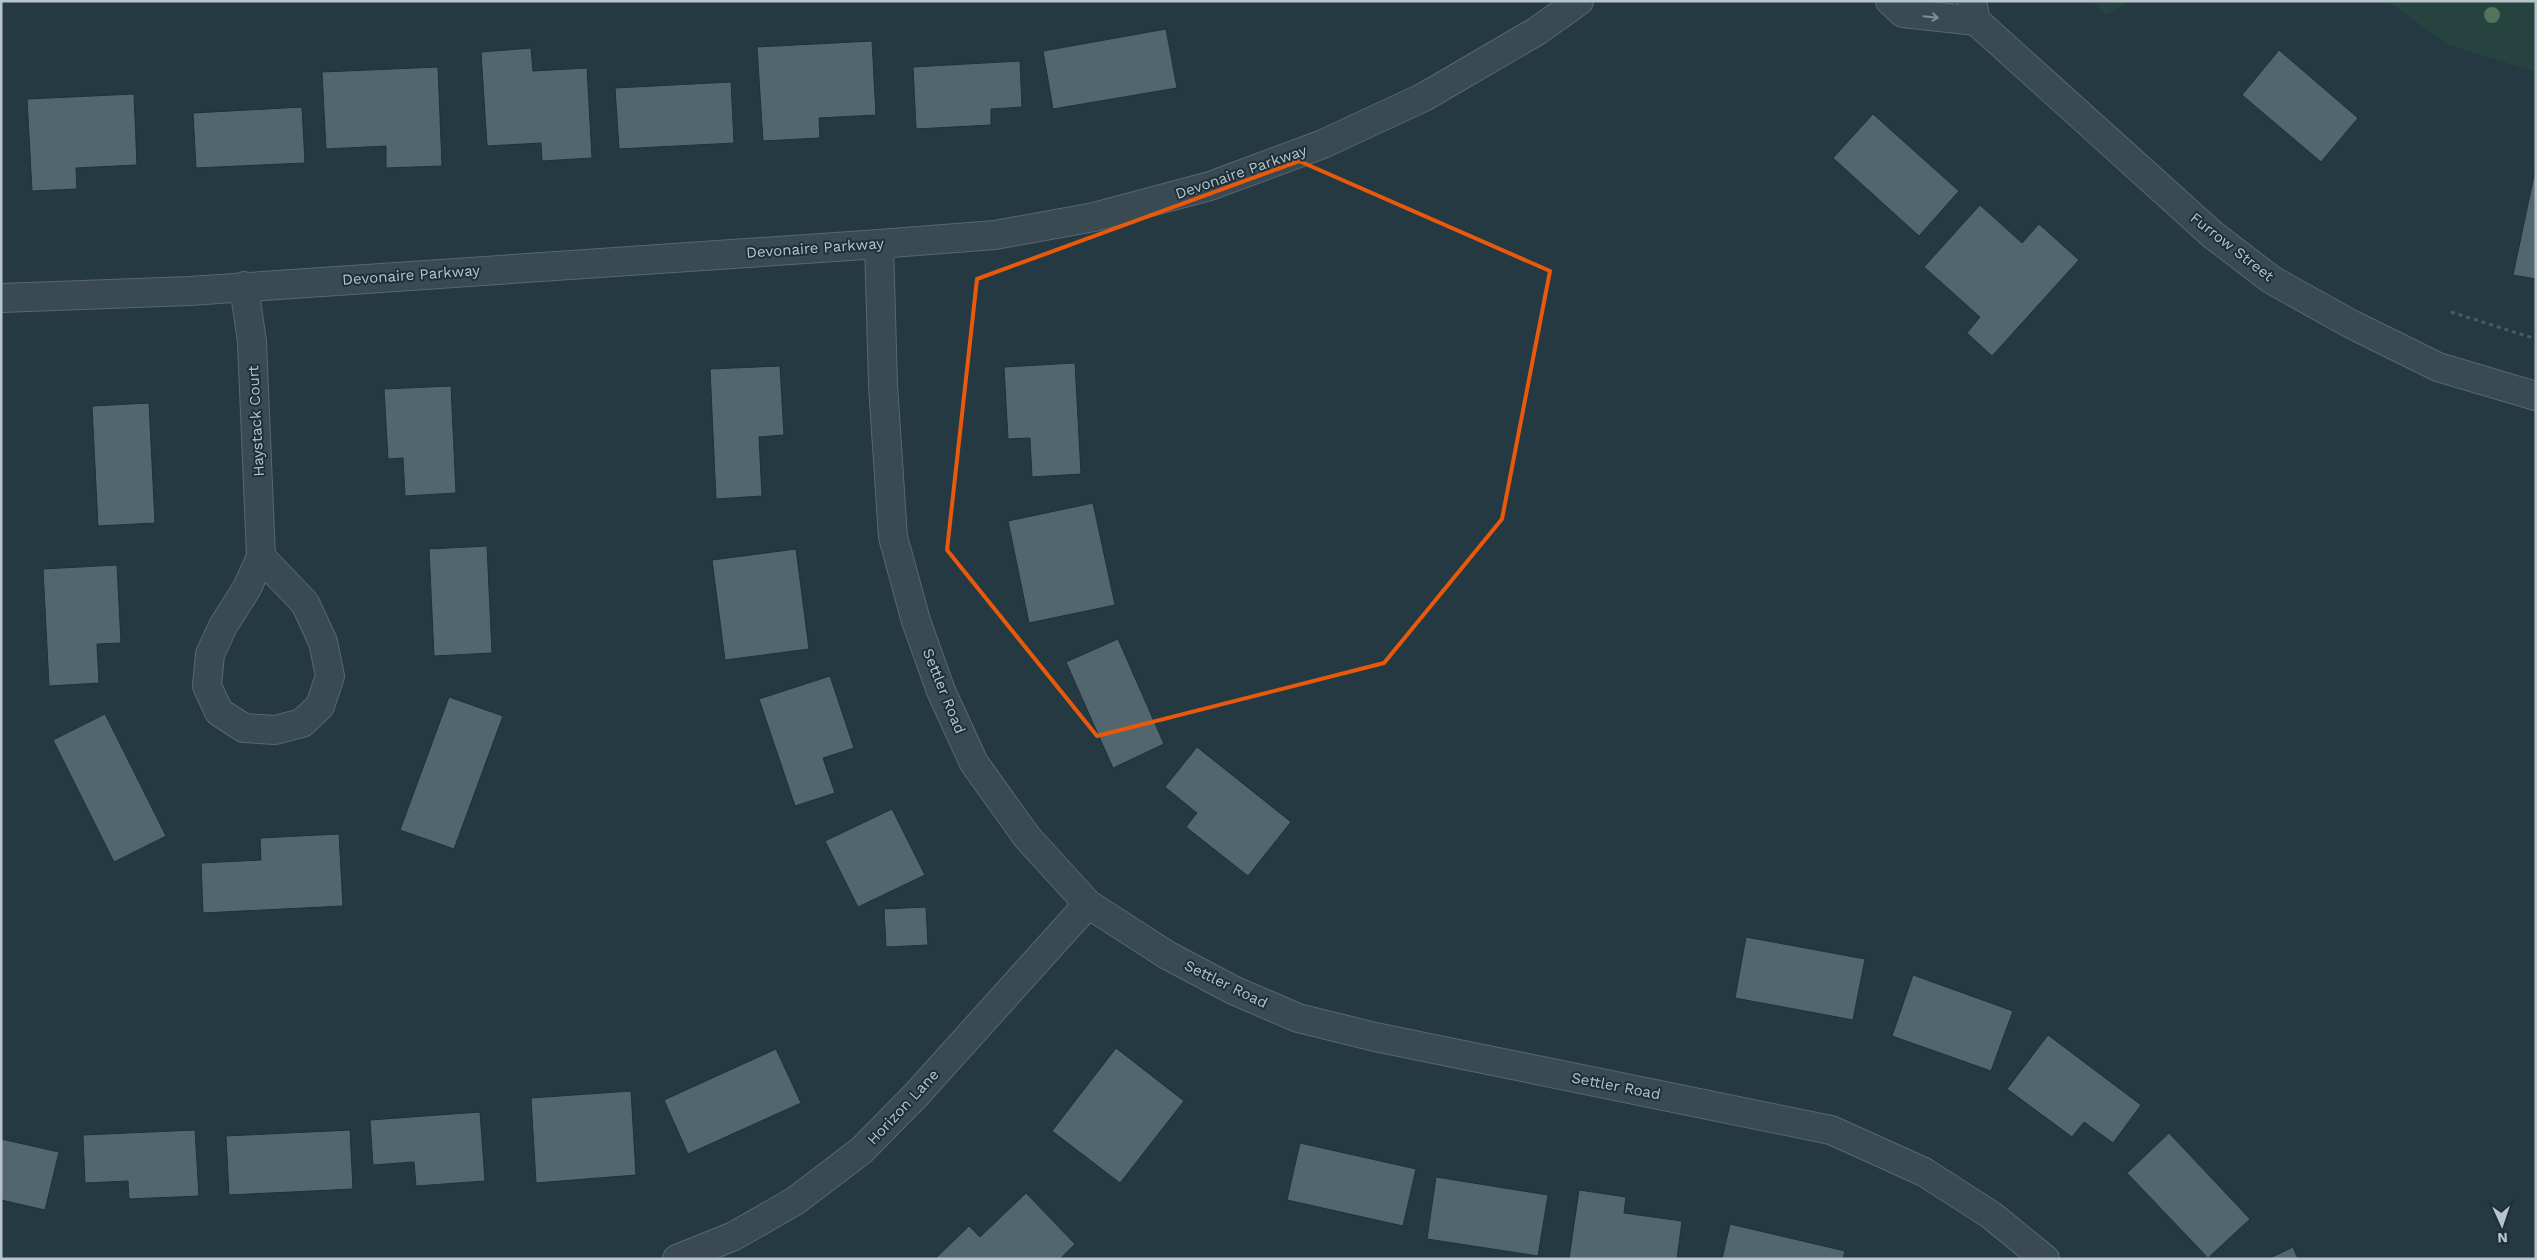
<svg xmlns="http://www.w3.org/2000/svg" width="2537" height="1260" font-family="'Work Sans',sans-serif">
<rect width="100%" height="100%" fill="#253942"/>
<g fill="#27433f">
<path d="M2092 1H2130L2106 15Z"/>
<path d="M2387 1H2536V72L2449 45Z"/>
</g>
<g fill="#51666f" stroke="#203139">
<path d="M1166 29 1177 88 1053 109 1043 51Z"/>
<path d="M872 41 876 115 819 118 820 138 763 141 757 47Z"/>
<path d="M531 48 533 71 587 68 592 158 542 161 541 143 487 146 481 52Z"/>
<path d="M2279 50 2358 118 2321 162 2242 95Z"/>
<path d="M1020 61 1022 107 991 109V125L916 129 913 67Z"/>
<path d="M438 67 442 166 386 168V146L326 149 322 72Z"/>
<path d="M731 82 734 143 619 149 615 88Z"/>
<path d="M134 94 137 165 76 168 77 189 32 191 27 99Z"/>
<path d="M302 107 305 163 196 168 193 113Z"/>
<path d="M1873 114 1959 191 1919 236 1833 158Z"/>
<path d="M2535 171H2536V279L2513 275Z"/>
<path d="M1980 205 2022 243 2039 224 2079 260 1992 356 1967 333 1980 317 1924 267Z"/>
<path d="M1075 363 1081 474 1032 477 1030 438 1008 439 1004 367Z"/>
<path d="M780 366 784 435 759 437 762 496 716 499 710 369Z"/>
<path d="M451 386 456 493 405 496 403 458 388 459 384 389Z"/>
<path d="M149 403 155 523 98 526 92 406Z"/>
<path d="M1093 503 1115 605 1029 623 1008 521Z"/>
<path d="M487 546 492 653 434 656 429 549Z"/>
<path d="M796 549 809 649 725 660 712 560Z"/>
<path d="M117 565 121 643 97 644 99 683 49 686 43 569Z"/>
<path d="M1118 639 1164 744 1113 768 1066 662Z"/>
<path d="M830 676 854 748 823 758 835 793 795 806 759 699Z"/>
<path d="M449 697 503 716 454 849 400 830Z"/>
<path d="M105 714 166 836 114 862 53 740Z"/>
<path d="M1197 747 1291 822 1248 876 1186 827 1197 813 1165 787Z"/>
<path d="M892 809 925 875 858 907 825 841Z"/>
<path d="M339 834 343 906 203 913 201 863 261 860 260 838Z"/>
<path d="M926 907 928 945 886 947 884 909Z"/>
<path d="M1746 937 1865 959 1853 1020 1735 998Z"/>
<path d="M1913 975 2013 1011 1991 1071 1892 1036Z"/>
<path d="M2048 1035 2141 1105 2113 1143 2084 1122 2072 1137 2007 1089Z"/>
<path d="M1116 1048 1184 1101 1120 1183 1052 1131Z"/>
<path d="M776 1049 801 1103 688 1154 664 1100Z"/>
<path d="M631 1091 636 1175 536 1183 531 1098Z"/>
<path d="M480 1112 485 1181 416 1186 414 1162 373 1165 370 1120Z"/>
<path d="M195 1130 199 1196 129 1199 128 1181 85 1183 83 1135Z"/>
<path d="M350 1130 353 1189 229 1195 226 1136Z"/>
<path d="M2169 1133 2250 1219 2208 1258 2127 1173Z"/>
<path d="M1 1139 59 1152 45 1210 1 1200Z"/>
<path d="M1300 1143 1416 1169 1403 1226 1287 1200Z"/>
<path d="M1436 1177 1548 1195 1538 1256 1427 1239Z"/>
<path d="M1579 1190 1626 1197 1624 1213 1682 1221 1677 1259H1569Z"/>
<path d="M1026 1193 1075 1244 1060 1259H935L969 1226 980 1237Z"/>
<path d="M1730 1224 1845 1251 1843 1259H1722Z"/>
<path d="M2293 1247 2298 1259H2268Z"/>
</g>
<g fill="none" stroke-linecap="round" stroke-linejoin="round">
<g stroke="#58676f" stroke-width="30">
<g id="street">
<path d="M1890 1 1903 13 1976 21"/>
<path d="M1972 1 1976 21 2213 235 2272 280 2351 324 2438 367 2536 396"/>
<path d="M879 244 883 385 893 537 916 621 941 691 974 763 1027 837 1088 904 1167 955 1233 990 1298 1018 1375 1037 1831 1130 1924 1172 1991 1215 2045 1259"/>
<path d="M244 286 252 342 261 557 247 588 223 626 210 654 207 686 219 712 244 728 275 730 302 723 320 706 330 676 323 642 305 603 261 557"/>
<path d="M1 298 190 291 879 244 995 235 1094 217 1210 186 1323 144 1424 97 1537 31 1579 1"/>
<path d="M677 1259 734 1236 795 1201 862 1150 916 1095 1088 904"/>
</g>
</g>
<path stroke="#465f5b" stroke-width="3" stroke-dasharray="4 4" stroke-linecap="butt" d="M2451 312 2536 339"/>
<use href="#street" stroke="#3a4a52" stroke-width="28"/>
</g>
<circle fill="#52735e" cx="2492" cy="15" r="8"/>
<defs><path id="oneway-shaft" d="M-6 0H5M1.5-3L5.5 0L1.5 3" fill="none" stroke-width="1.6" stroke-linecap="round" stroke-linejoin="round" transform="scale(1.25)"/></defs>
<use stroke="#7f8d95" href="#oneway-shaft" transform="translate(1931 17) rotate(6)"/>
<path fill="none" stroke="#e8590c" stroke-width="4" stroke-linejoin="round" d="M1299 161 1550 271 1502 519 1384 663 1097 736 947 550 977 279Z"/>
<g text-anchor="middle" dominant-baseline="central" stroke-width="4" stroke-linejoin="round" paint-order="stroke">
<g font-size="15" fill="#b7c4cc" stroke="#1e2f37">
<text transform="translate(1241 172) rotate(-19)">Devonaire Parkway</text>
<text transform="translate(2232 247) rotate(38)">Furrow Street</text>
<text transform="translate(815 248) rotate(-4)">Devonaire Parkway</text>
<text transform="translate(411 275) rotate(-4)">Devonaire Parkway</text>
<text transform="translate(256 421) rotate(-93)">Haystack Court</text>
<text transform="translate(944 691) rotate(68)">Settler Road</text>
<text transform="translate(1226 984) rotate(26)">Settler Road</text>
<text transform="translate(1616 1086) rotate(11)">Settler Road</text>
<text transform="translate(903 1107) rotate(-47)">Horizon Lane</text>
</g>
</g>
<rect width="2537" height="1260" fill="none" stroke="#b7c4cc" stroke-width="5"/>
<g transform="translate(2502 1225) rotate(177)" stroke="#1e2f37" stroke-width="4" paint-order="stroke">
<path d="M0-4L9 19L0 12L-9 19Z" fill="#b7c4cc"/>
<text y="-8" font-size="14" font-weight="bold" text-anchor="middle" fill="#b7c4cc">N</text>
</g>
</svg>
